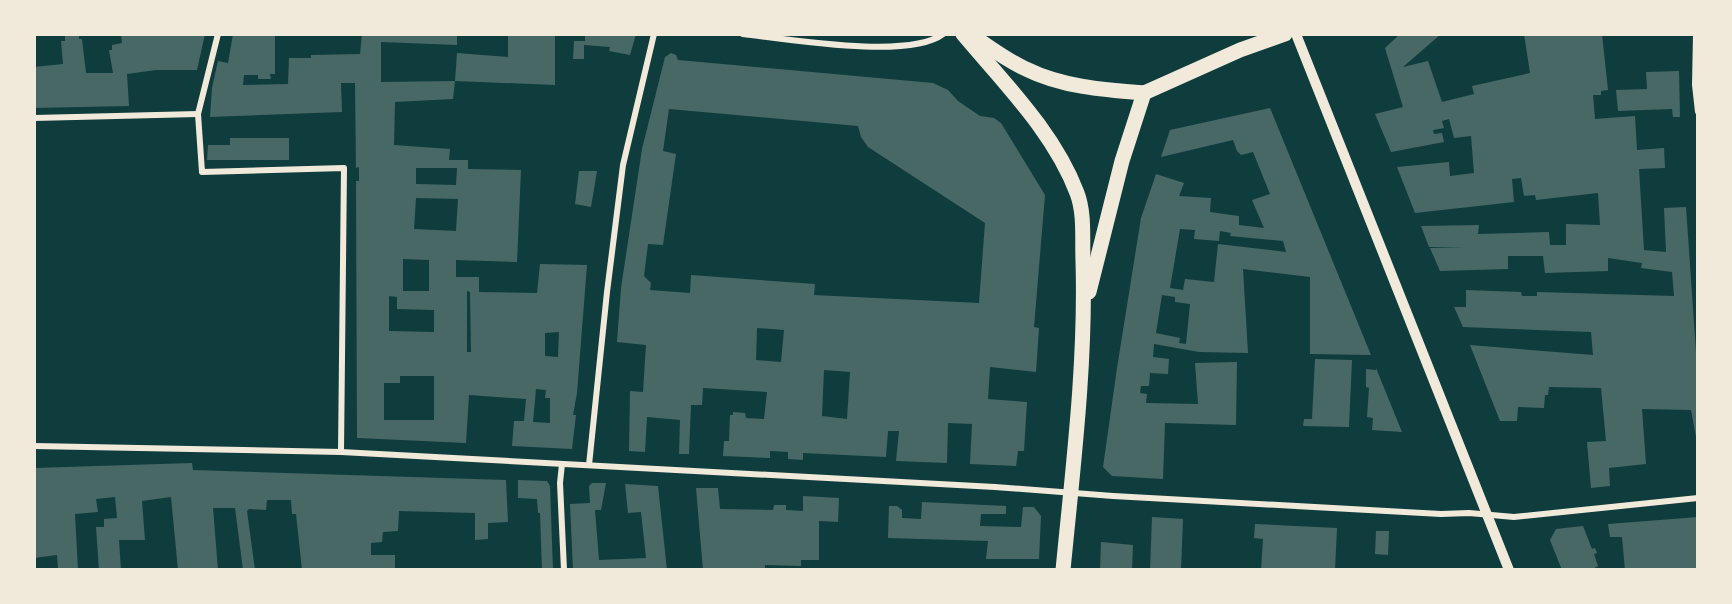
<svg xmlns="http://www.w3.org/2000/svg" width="1732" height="604" font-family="Ubuntu,sans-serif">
<rect width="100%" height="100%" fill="#0f3d3e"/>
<g fill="#486865" fill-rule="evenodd">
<path d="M65 34H79V39H82L86 73H113L109 50H112V45L122 43 121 34H205L197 70H156L127 74 129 106 34 108V67L63 64 61 41H65Z"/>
<path d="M233 34H275V74H270L271 79H258V75H244L243 85 288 84 289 58H311V55L360 54 362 34H457V45L381 42V82L455 81 457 53 508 57V34H555V85L455 81 453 99 395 102 394 145 450 149 449 160H468V169L521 170 517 262 456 260V277H479V292L537 293 540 264 587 265 577 393 573 415H576L572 449 512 446 514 421H524L526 399 469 395 466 443 357 438 356 181H359V167L356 168 355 83H341L342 112 210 117 212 88 218 61 228 63ZM416 168H457L456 185 416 184ZM416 198 458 199 456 231 414 229ZM403 259 429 260V291H403ZM467 291 470 292 471 352H467ZM389 296 397 297V309L434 310V332L389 331ZM559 332 558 357 545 356V333ZM400 376H434V420H384V383H400ZM536 389 546 390 545 398H550V423L533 422Z"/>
<path d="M585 34H636L630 55 609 51 610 47 584 45V59H573L574 41H585Z"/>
<path d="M1400 34H1441L1403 67 1428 61 1442 102 1474 94 1472 86 1530 73 1524 34H1602L1608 90 1601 91V95H1593L1595 119 1635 116 1637 150 1664 148 1665 168 1639 169 1644 250 1666 252 1664 208 1686 207 1698 381V437H1696L1691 410 1642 409 1646 464 1609 468 1610 486 1591 488 1587 442 1606 441 1601 388 1549 387 1548 395H1545L1544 408 1518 407 1517 421H1500L1470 345 1593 355 1591 332 1463 327 1454 307H1466V290L1521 292 1522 296H1537V292L1674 296 1672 272 1641 268 1642 263 1608 258V271L1545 273 1543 256H1508V269L1440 271 1430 248 1465 247H1429L1421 226 1479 225 1478 234 1549 232 1550 245H1566V224L1600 225 1598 193 1536 200 1535 195 1524 196 1521 178 1512 179 1514 202 1415 213 1397 167 1449 162 1450 176 1474 173 1471 136 1454 138 1449 119 1442 121 1444 128 1433 130 1434 134 1442 133 1444 142 1391 152 1375 114 1403 107 1385 48Z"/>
<path d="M671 53 676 55 678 60 933 83 948 90 958 101 980 116 994 118 1001 123 1045 195 1034 327 1039 328 1036 372 990 367 988 399 1027 402 1024 451H1018L1016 466 970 464 972 424 948 423 947 463 896 461 899 431H888L886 457 803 453V460L788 459V452L770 451V458L723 456 724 441H729L730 415H733V412L745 413 746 418 764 419 767 392 703 388 702 405H691L689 454H679L680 420 647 417 645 452 629 451 630 391 643 392 646 345 617 342 621 288 642 149 665 57ZM669 109 858 126 861 137 868 147 985 223 979 303 814 295 815 284 691 275 690 293 650 290 651 283 644 276 648 244 663 245 676 154 663 151ZM757 328 784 330 781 362 756 360ZM824 370 850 372 847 419 822 416Z"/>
<path d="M1679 71 1680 117H1673L1672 109 1618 111 1616 90 1647 89 1646 72Z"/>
<path d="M1270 108 1371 355 1310 354V277L1243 269 1248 353 1199 352 1154 344 1153 357 1169 359 1168 374 1150 373 1149 386H1141L1140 393 1147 394 1146 403 1198 404 1195 363 1237 362 1236 425 1165 423 1163 479 1112 476 1103 467 1117 368 1141 218 1156 174 1184 183 1179 196 1211 198 1210 212 1239 216V225L1264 228 1252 200 1270 194 1253 152 1241 155 1237 151 1233 140 1161 157 1170 130ZM1180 229 1195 230 1194 239 1219 241 1220 231 1231 233 1230 236 1283 241 1286 252 1218 244 1214 282 1185 279 1183 290 1170 288ZM1162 295 1175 297V302L1190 304 1186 344 1179 343 1180 338 1156 333Z"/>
<path d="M230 138H289V160H207L208 145H230Z"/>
<path d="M579 171H597L591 207 575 204Z"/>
<path d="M1315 359 1352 360 1349 427 1303 426 1304 419H1312Z"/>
<path d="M1376 368 1402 432 1372 430 1373 418 1367 417 1369 388 1366 387V369L1376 370Z"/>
<path d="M192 463 193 470 506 480 508 522 488 523V539L475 540V513L399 511 398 531 383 532 382 542 371 543V555H395V570H302L296 514H292L291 500H267L266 510 249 509 247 511 255 570H243L235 508H213L218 570H178L171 497 142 501 145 540H119L121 570H99L96 527H104V519L117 518 115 497 96 499 98 512 75 514 78 570H58L57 555 34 558V468Z"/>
<path d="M518 480 547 481 550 486 553 570H542L540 513H538L537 499 518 498Z"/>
<path d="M592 483H606L601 510H595L599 560 646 558 641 512 628 513 625 484 658 486 667 570H573L570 504 590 503 589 486Z"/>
<path d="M696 488H718L720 509 773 510 774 505H786V510L803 511V496L839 498 838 522 819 521V560H801V566L765 565V570H703Z"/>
<path d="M922 502 1006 506V514H981L980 526 1021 527 1023 507H1034L1041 516 1039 559H986L988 541 888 538 889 506H897L902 510V518L921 519Z"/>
<path d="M1152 517 1183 519 1181 570H1150Z"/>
<path d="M1698 517V570H1625L1622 537H1610L1608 524Z"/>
<path d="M1255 524 1337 528 1335 570H1261L1263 539 1254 538Z"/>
<path d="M1583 526 1592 549 1595 548 1597 553 1594 554 1598 566 1591 570H1562L1550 540 1556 529Z"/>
<path d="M1376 531H1389L1388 555 1375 554Z"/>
<path d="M1101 542 1133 545 1132 570H1100Z"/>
</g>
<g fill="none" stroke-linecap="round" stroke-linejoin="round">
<g stroke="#f1e9da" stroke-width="6">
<path d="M218 34 198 114 202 172 344 168 341 452"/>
<path d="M743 34C788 39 909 60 943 34"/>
<path d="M1696 34 1695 85 1698 112"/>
<path d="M34 118 198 114"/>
<path d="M34 446 341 452 995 487 1113 496 1441 514 1469 513 1514 517 1698 498"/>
<path d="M562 464 560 483 564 570"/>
<path d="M589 465 607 292 623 165 654 34"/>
</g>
<path stroke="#f1e9da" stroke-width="10" d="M1296 34 1509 570"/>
<g stroke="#f1e9da" stroke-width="15">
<path d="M963 34C1004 83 1054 132 1077 193 1085 214 1082 239 1083 261 1086 364 1073 467 1063 570"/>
<path d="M970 34C988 46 1006 60 1026 69 1062 87 1105 90 1144 93"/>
<path d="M1144 93 1240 50 1285 34"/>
<path d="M1089 292 1122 161 1144 93"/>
</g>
</g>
<rect width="1732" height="604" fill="none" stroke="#f1e9da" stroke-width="72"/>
</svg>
